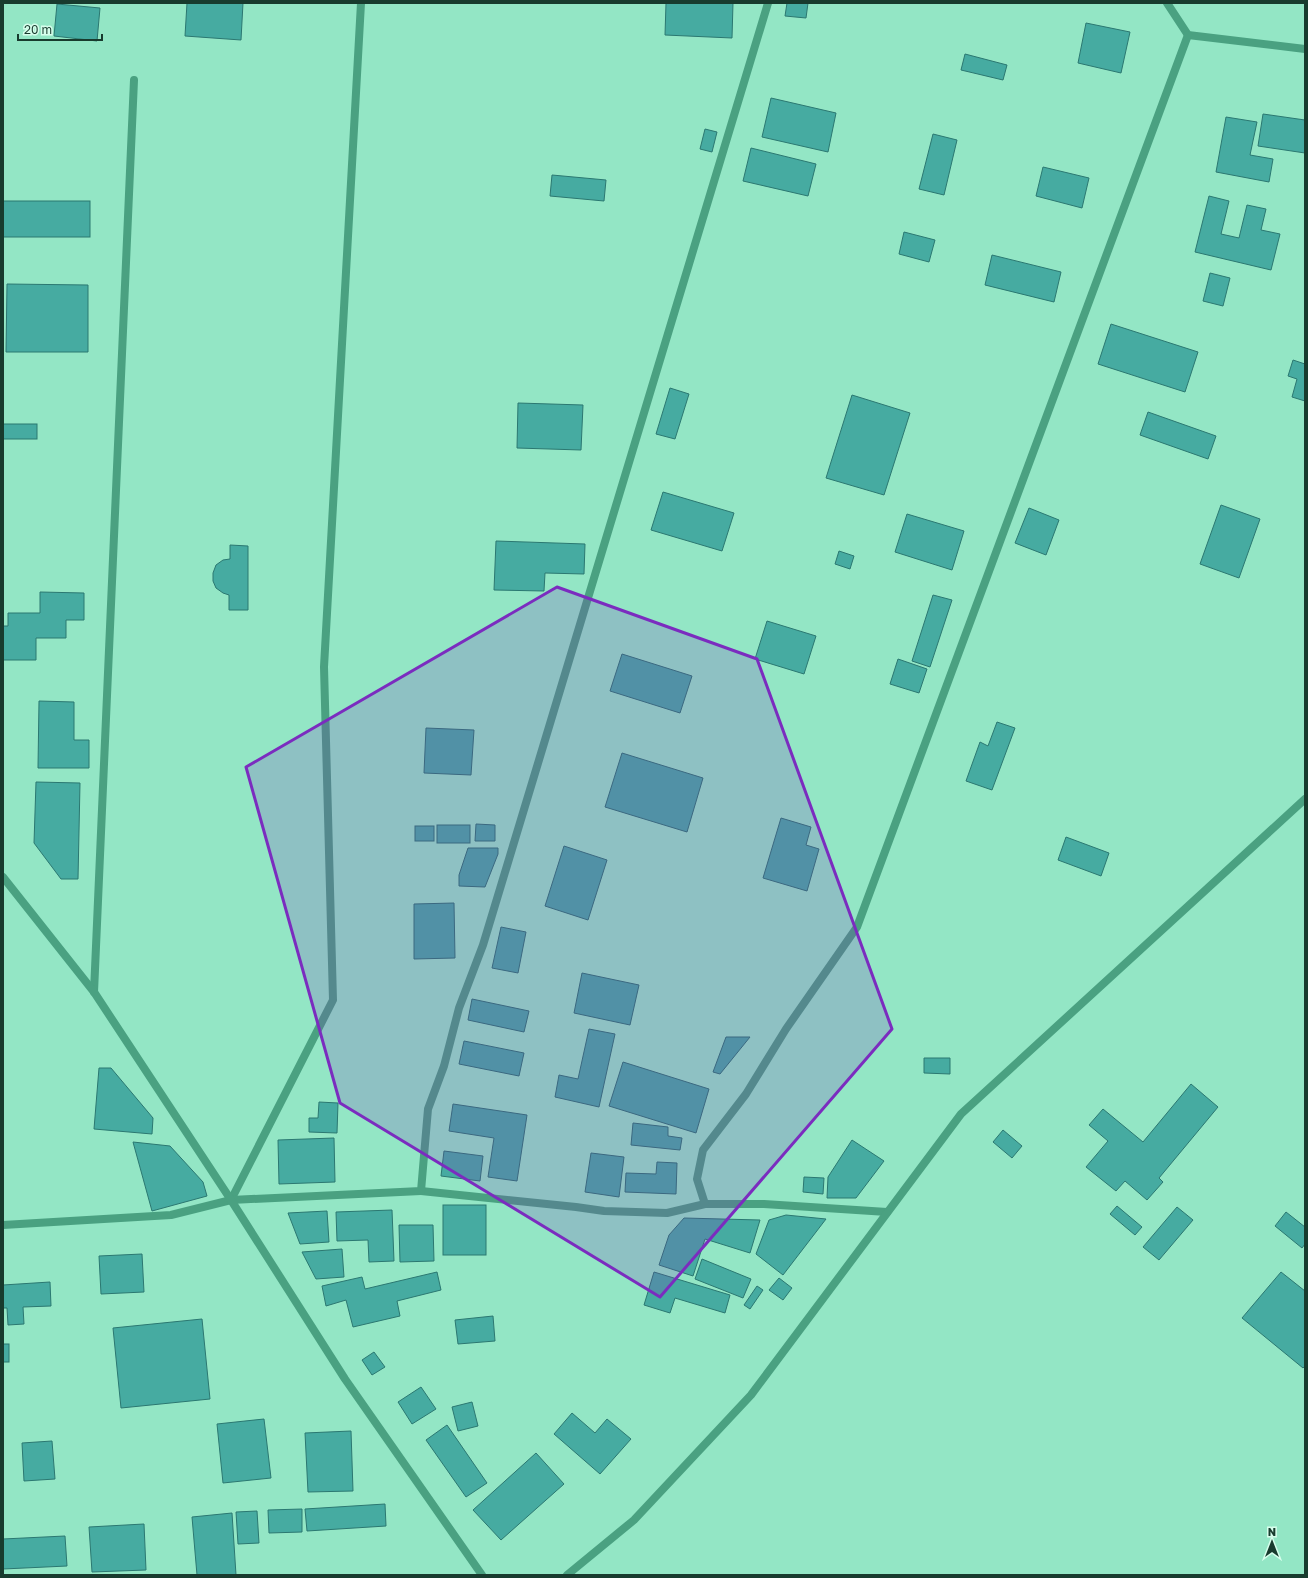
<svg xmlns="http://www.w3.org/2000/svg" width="1308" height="1578" font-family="'Golos Text',sans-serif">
<rect width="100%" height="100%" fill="#93e6c5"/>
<g fill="#46aba1" stroke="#2b7871">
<path d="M187 3H243L241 40 185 36Z"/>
<path d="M666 3H733L732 38 665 35Z"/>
<path d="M787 3H808L806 18 785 16Z"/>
<path d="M57 4 100 8 97 41 54 36Z"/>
<path d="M1086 23 1130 32 1121 73 1078 63Z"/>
<path d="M965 54 1007 65 1003 80 961 70Z"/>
<path d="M771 98 836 113 828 152 762 137Z"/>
<path d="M1263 114 1305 120V153L1258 146Z"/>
<path d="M1226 117 1257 122 1250 155 1273 159 1269 182 1216 172Z"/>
<path d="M705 129 717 132 712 152 700 149Z"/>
<path d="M933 134 957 140 944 195 919 189Z"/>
<path d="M751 148 816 164 808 196 743 181Z"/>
<path d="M1043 167 1089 178 1082 208 1036 196Z"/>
<path d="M552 175 606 180 604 201 550 196Z"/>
<path d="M1209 196 1229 201 1221 234 1239 238 1247 205 1266 209 1261 230 1280 234 1271 270 1195 252Z"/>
<rect x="3" y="201" width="87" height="36"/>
<path d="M904 232 935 240 929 262 899 254Z"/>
<path d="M992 255 1061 272 1054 302 985 285Z"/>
<path d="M1210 273 1230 278 1223 306 1203 301Z"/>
<path d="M7 284 88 285V352H6Z"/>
<path d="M1111 324 1198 352 1185 392 1098 364Z"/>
<path d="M1293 360 1305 364V401L1292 397 1297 379 1288 376Z"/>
<path d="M670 388 689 394 675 439 656 434Z"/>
<path d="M852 395 910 413 884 495 826 478Z"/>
<path d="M518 403 583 405 581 450 517 448Z"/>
<path d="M1148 412 1216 436 1208 459 1140 435Z"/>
<rect x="3" y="424" width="34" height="15"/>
<path d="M663 492 734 513 722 551 651 530Z"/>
<path d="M1221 505 1260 519 1239 578 1200 564Z"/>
<path d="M1029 508 1059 520 1046 555 1015 543Z"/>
<path d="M907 514 964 531 952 570 895 552Z"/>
<path d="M496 541 585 544 584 574 545 573 544 591 494 590Z"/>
<path d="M230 545 248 546V610H229V595L223 593 216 588 213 581V573L216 565 223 560 230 559Z"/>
<path d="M839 551 854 556 850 569 835 564Z"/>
<path d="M40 592 84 593V620H66V638H36V660H3V626H8V613H40Z"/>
<path d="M933 595 952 600 930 667 912 661Z"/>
<path d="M767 621 816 636 804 674 755 659Z"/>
<path d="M622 654 692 676 680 713 610 691Z"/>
<path d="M898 659 927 669 919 693 890 684Z"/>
<path d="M39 701 74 702V740H89V768H38Z"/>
<path d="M997 722 1015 728 992 790 966 781 980 742 988 746Z"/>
<path d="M426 728 474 730 471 775 424 773Z"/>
<path d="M622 753 703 778 687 832 605 807Z"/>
<path d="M36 782 80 783 78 879H61L34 843Z"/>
<path d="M781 818 811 827 806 845 819 849 807 891 763 878Z"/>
<path d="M476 824 495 825V841H475Z"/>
<rect x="437" y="825" width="33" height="18"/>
<rect x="415" y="826" width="19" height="15"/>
<path d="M1066 837 1109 853 1101 876 1058 860Z"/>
<path d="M564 846 607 860 588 920 545 906Z"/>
<path d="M468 848H498V854L485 887 459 886V875Z"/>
<path d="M454 903 455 958 414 959V904Z"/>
<path d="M501 927 526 932 518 973 492 968Z"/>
<path d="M582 973 639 985 630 1025 574 1013Z"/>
<path d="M472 999 529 1011 524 1032 468 1020Z"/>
<path d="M589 1029 615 1034 599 1107 555 1097 559 1075 578 1079Z"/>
<path d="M726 1037H750L720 1074 713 1072Z"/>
<path d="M464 1041 524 1053 519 1076 459 1064Z"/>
<path d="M924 1058H950V1074L924 1073Z"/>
<path d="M623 1062 709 1089 696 1133 609 1106Z"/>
<path d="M99 1068H111L153 1118 152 1134 94 1129Z"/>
<path d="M1191 1084 1218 1107 1159 1178 1163 1182 1147 1200 1125 1181 1116 1191 1086 1167 1108 1141 1089 1125 1103 1109 1143 1142Z"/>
<path d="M319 1102 338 1103 337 1133 309 1132V1118H318Z"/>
<path d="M453 1104 527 1115 517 1181 488 1177 494 1138 449 1131Z"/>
<path d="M633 1123 668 1127V1136L682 1138 680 1150 631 1145Z"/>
<path d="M1003 1130 1022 1146 1012 1158 993 1142Z"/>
<path d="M334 1138 335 1182 279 1184 278 1140Z"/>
<path d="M852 1140 884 1161 856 1198H827L828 1177Z"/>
<path d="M133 1142 170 1146 203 1182 207 1196 152 1211Z"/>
<path d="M444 1151 483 1156 480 1181 441 1176Z"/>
<path d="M591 1153 624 1157 619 1197 585 1192Z"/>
<path d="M657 1162 677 1163 676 1194 625 1192 626 1173 656 1174Z"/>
<path d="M804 1177 824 1178 823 1194 803 1192Z"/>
<rect x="443" y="1205" width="43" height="50"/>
<path d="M1117 1206 1142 1227 1135 1235 1110 1214Z"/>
<path d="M1177 1207 1193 1220 1159 1260 1143 1247Z"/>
<path d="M392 1210 394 1261 369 1262 368 1240 337 1241 336 1212Z"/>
<path d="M327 1211 329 1242 300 1244 288 1213Z"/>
<path d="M1286 1212 1305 1227V1244L1302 1248 1275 1226Z"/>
<path d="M786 1215 826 1219 783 1275 756 1254 769 1220Z"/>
<path d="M684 1218 760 1220 750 1253 705 1239 693 1276 659 1265 669 1235Z"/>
<path d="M399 1225H433L434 1261 400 1262Z"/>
<path d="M342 1249 344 1277 316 1279 302 1252Z"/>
<path d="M142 1254 144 1292 101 1294 99 1256Z"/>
<path d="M702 1259 751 1279 743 1298 695 1279Z"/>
<path d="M437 1272 441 1290 397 1301 400 1316 353 1327 346 1300 326 1306 322 1286 362 1277 365 1289Z"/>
<path d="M654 1272 730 1295 725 1313 675 1298 670 1313 644 1305Z"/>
<path d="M1281 1272 1305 1291V1366L1303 1368 1242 1318Z"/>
<path d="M779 1278 792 1288 783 1300 769 1290Z"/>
<path d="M50 1282 51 1306 23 1307 24 1324 8 1325 7 1308H3V1285Z"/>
<path d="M757 1286 763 1290 750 1309 744 1305Z"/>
<path d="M493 1316 495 1341 458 1344 455 1320Z"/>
<path d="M202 1319 210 1399 121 1408 113 1328Z"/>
<rect x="3" y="1344" width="6" height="18"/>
<path d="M374 1352 385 1367 372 1375 362 1360Z"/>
<path d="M421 1387 436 1409 412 1424 398 1402Z"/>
<path d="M472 1402 478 1426 458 1431 452 1407Z"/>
<path d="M572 1413 595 1433 607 1419 631 1439 600 1474 554 1434Z"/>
<path d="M264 1419 271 1478 223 1483 217 1424Z"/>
<path d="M447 1425 487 1483 466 1497 426 1440Z"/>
<path d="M351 1431 353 1491 308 1492 305 1433Z"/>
<path d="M52 1441 55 1479 24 1481 22 1443Z"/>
<path d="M536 1453 564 1484 501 1540 473 1510Z"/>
<path d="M385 1504 386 1526 307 1531 305 1509Z"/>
<path d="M302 1509V1532L269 1533 268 1510Z"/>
<path d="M257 1511 259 1543 238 1544 236 1512Z"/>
<path d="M232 1513 236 1575H197L192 1517Z"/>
<path d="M144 1524 146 1570 92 1572 89 1527Z"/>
<path d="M65 1536 67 1566 3 1569V1539Z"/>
</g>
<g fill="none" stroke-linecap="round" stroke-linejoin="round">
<g stroke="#4aa181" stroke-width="8">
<path d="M1167 3 1188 35 1305 49"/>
<path d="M94 992 134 80"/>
<path d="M421 1191 576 1207 604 1211 667 1213 705 1204H764L887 1212"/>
<path d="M231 1200 333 1000 324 667 361 3"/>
<path d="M705 1204 697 1179 703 1150 746 1094 786 1029 857 927 1188 35"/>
<path d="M3 1225 171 1215 231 1200 421 1191 428 1109 444 1066 459 1008 483 945 768 3"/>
<path d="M567 1575 634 1520 751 1395 961 1114 1305 799"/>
</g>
<path stroke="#4aa181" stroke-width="8" d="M3 877 94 992 231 1200 345 1379 482 1575"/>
</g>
<path fill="#7b2cbf" fill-opacity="0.2" stroke="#7b2cbf" stroke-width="3" stroke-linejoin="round" d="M557 587 757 659 892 1029 660 1297 340 1103 246 767Z"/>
<rect width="1308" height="1578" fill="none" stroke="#183b2e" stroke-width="8"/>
<g transform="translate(1272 1542)" stroke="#d6feec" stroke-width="3" paint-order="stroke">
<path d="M0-3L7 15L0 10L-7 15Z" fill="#183b2e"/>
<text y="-6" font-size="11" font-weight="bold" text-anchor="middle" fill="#183b2e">N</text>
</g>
<path d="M18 34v6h84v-6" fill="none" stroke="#183b2e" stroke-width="2"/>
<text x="24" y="34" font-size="12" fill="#183b2e" stroke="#d6feec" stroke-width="3" paint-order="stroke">20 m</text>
</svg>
